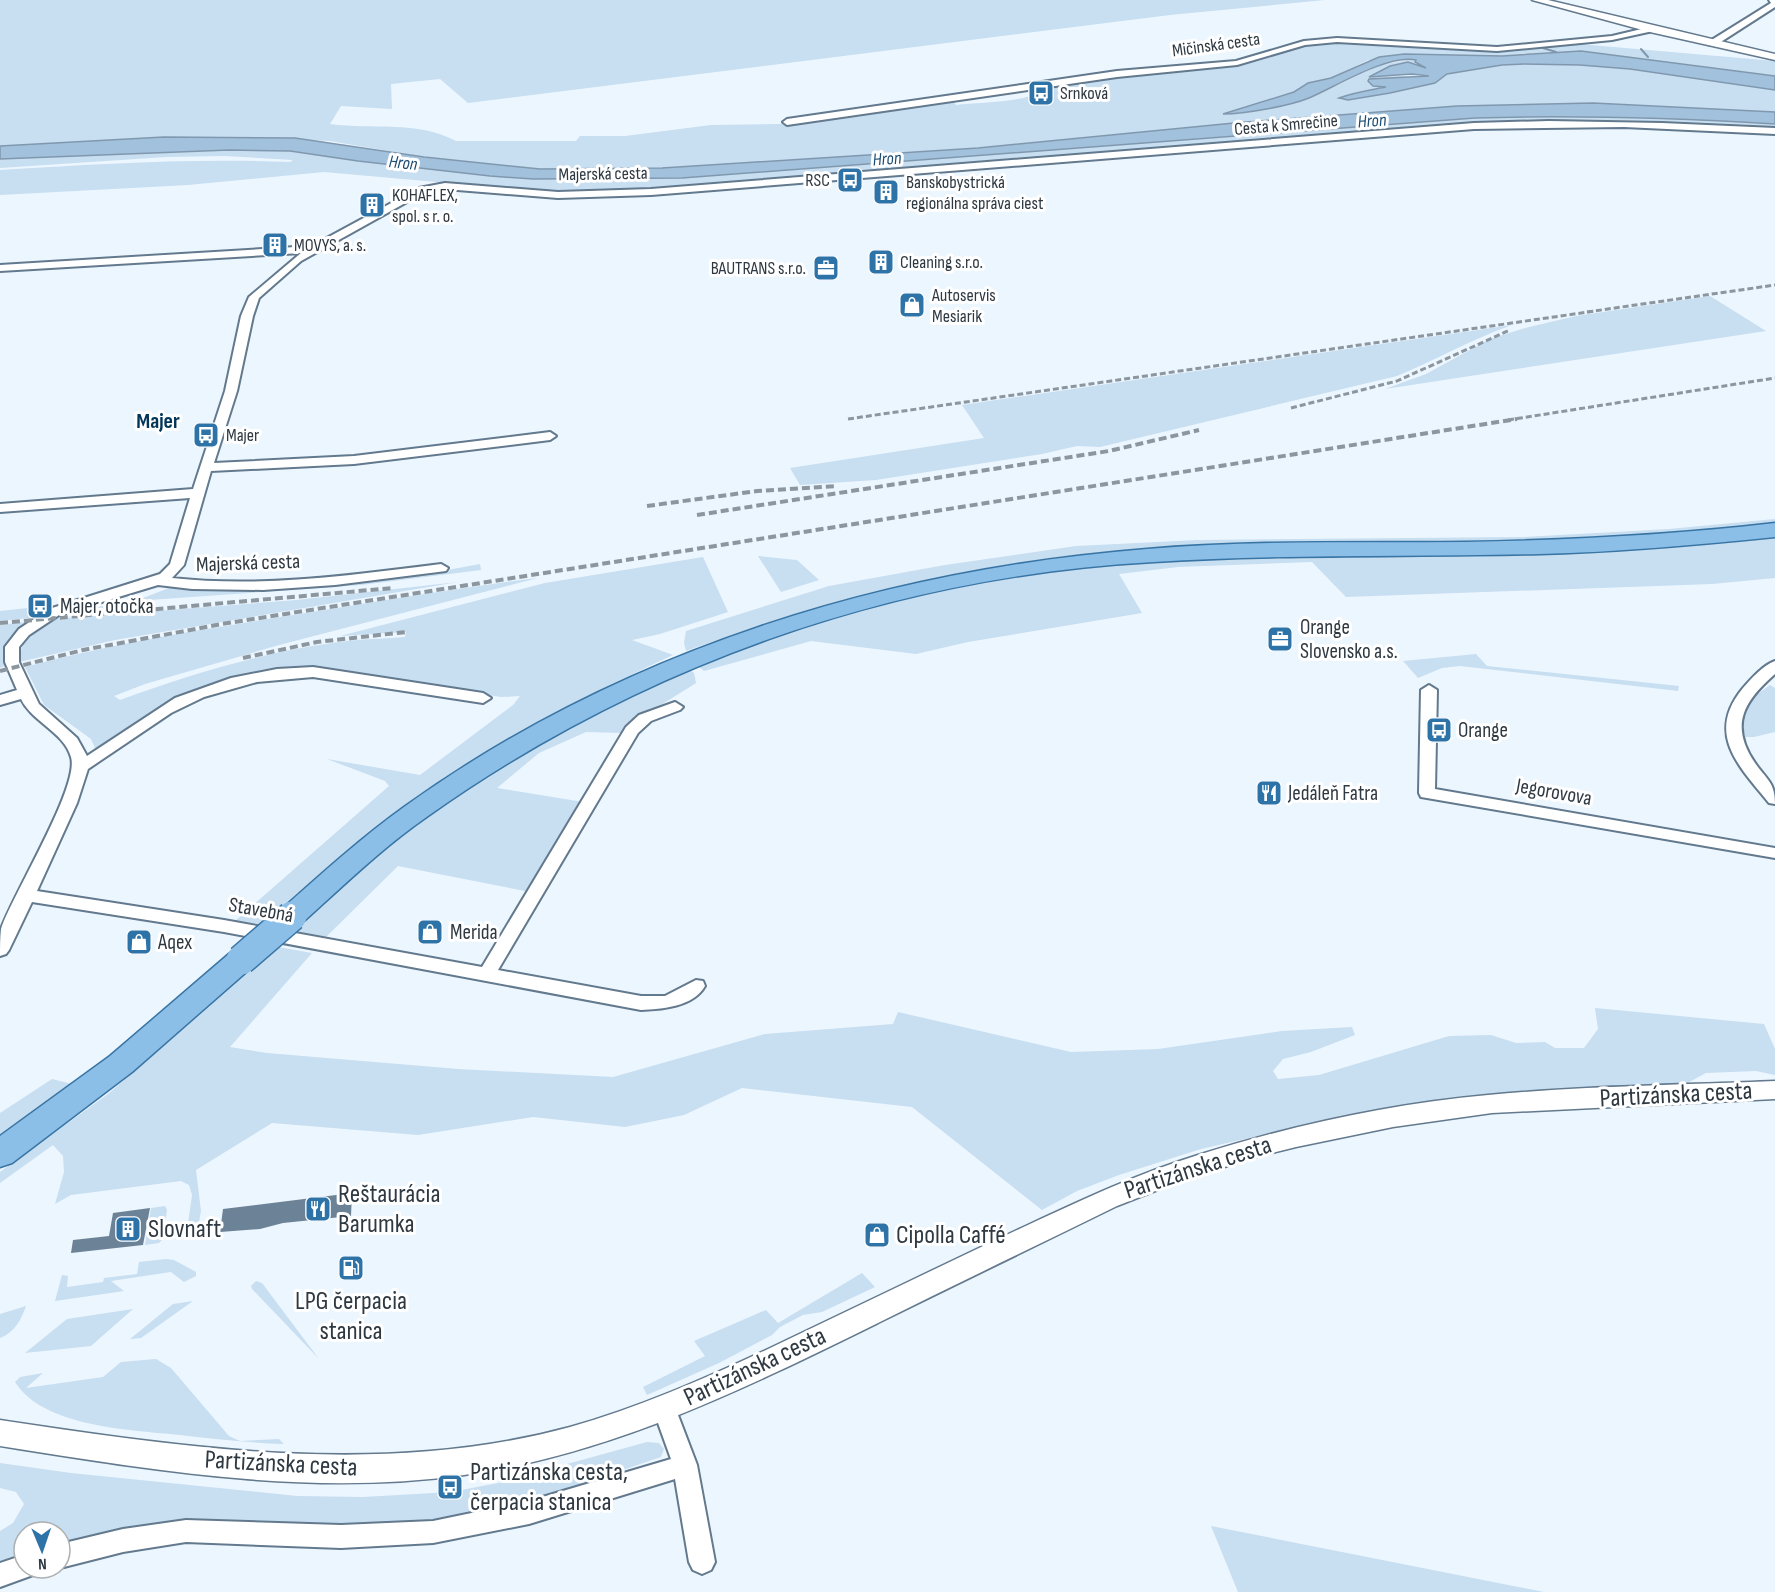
<svg xmlns="http://www.w3.org/2000/svg" width="1775" height="1592" font-family="'Sofia Sans Condensed',sans-serif">
<rect width="100%" height="100%" fill="#ecf6ff"/>
<g fill="#c8def1">
<path d="M0 0H1325L1170 15 468 103 440 79 391 84 392 109 341 106 330 124C372 130 417 120 456 141H576L580 136H625L711 125 779 124 952 100 956 105C982 102 1030 103 1050 87L1132 74 1229 66 1260 60 1309 44 1328 42 1486 51 1579 44 1775 61V76L1581 51 1543 55 1368 60 1331 79 1309 83 1294 92 1226 114H1238L1307 99 1380 65 1413 59 1427 68 1408 62 1390 66 1369 77 1430 75 1369 79 1368 81 1378 86H1388L1348 95 1340 100 1390 93 1435 83 1447 74 1502 65 1524 64 1580 65 1630 69 1775 90V112L1593 103 1457 106 1234 123 978 148 662 168 540 169 424 157 330 141 219 137 0 146Z"/>
<path d="M1566 115 1665 117 1775 124V130L1689 123 1547 121 670 190 548 192 324 172 188 185 0 195V170C97 164 193 158 290 162L293 160 225 156 166 157 0 168V159L229 150 290 151 358 161 490 176 533 179 682 178 1475 118Z"/>
<path d="M1710 296 1766 331 1385 389 1426 374 1490 339 1525 328 1576 316Z"/>
<path d="M1512 325C1472 339 1436 360 1397 376L1100 447 1077 446 1042 454 876 480 800 485 790 468 984 438 962 405Z"/>
<path d="M1775 519V524C1618 544 1458 542 1299 545 1238 546 1177 546 1117 551 968 563 826 600 686 651L684 643 686 631 829 586 945 565 1076 546 1198 540 1523 537 1669 529Z"/>
<path d="M1775 537V578L1712 584 1346 597 1312 562 1178 567 1119 574 1142 613 968 642 916 654 811 641 704 671 698 666C729 654 759 641 790 631 894 595 1003 576 1112 565 1185 558 1258 558 1331 556 1480 554 1628 554 1775 537Z"/>
<path d="M758 556 797 560 819 580 781 592Z"/>
<path d="M703 557 728 612 660 634 632 640 673 655C602 688 530 723 465 767 394 814 330 871 265 925L235 921 389 786 385 781 327 759 420 775 513 705 520 696 501 697 303 667 267 672 236 680 99 749 95 748 91 739 44 705 25 667C113 643 204 629 294 615 375 602 456 588 538 578L279 645 145 684 114 696 120 700C188 675 260 653 332 643 356 639 381 639 405 637L406 632 340 636 545 583Z"/>
<path d="M480 564 481 570 361 585 149 600 139 607 59 614 76 608 118 605 138 600 169 588 316 584 426 574Z"/>
<path d="M458 582 115 640 19 662C19 641 36 628 53 619L296 600Z"/>
<path d="M37 607 38 614 29 618 0 621V611Z"/>
<path d="M26 622 3 647 5 666 0 668V625Z"/>
<path d="M1476 654 1487 666 1679 686 1678 691 1460 666 1442 668 1418 678 1403 661Z"/>
<path d="M690 670 694 673 696 683 645 715 623 733 586 732 539 753 497 788 583 802 530 892 398 866 324 939 294 933C327 902 359 868 395 840 485 769 585 715 690 670Z"/>
<path d="M1770 685 1775 688V732L1754 737H1741L1745 703Z"/>
<path d="M278 947 312 953 230 1047 267 1053 458 1069 613 1077 765 1034 893 1024 898 1012 1071 1052 1158 1049 1282 1031 1352 1027 1355 1035 1311 1052 1283 1059 1273 1071 1278 1079 1319 1075 1449 1036 1491 1035 1516 1043 1545 1042 1555 1048H1584L1598 1029 1595 1008 1764 1024 1775 1049V1075L1756 1071 1706 1073 1680 1087 1478 1095 1377 1109 1201 1149 1119 1175 1077 1191 1042 1210 912 1107 742 1088 684 1115 625 1127 533 1117 418 1135 272 1123 196 1170 201 1211 196 1238 190 1237 187 1231 192 1195 189 1185 181 1181 71 1195 55 1204 64 1172 63 1156 53 1145 0 1183V1172L108 1094Z"/>
<path d="M52 1079 72 1084 0 1140V1113Z"/>
<path d="M165 1206 167 1210 163 1239 159 1243 145 1245 151 1208Z"/>
<path d="M166 1259 174 1260 196 1272V1276L184 1282 171 1272 111 1281 124 1291 55 1301 62 1275 68 1276 67 1287 103 1282 104 1278 137 1274 139 1262Z"/>
<path d="M862 1273 875 1287 822 1312 803 1315 780 1327 772 1335 719 1363 647 1395 643 1387 705 1356 694 1341 766 1310 778 1323Z"/>
<path d="M256 1281 262 1283 319 1359 252 1289 251 1286Z"/>
<path d="M193 1301 141 1338 130 1339 173 1304Z"/>
<path d="M26 1306C21 1320 15 1332 0 1338V1314Z"/>
<path d="M133 1309 91 1346 25 1353 67 1319Z"/>
<path d="M156 1359 171 1368 229 1436 240 1441 279 1439 284 1444C249 1443 215 1439 180 1435 131 1430 43 1427 15 1382L20 1377 43 1373 26 1388 103 1377 121 1362Z"/>
<path d="M647 1442 659 1443 664 1449 661 1457 555 1493 468 1518 374 1527 60 1548V1532H24V1558L0 1565V1531L13 1523 24 1504 16 1492 0 1488V1463L71 1473 297 1496 363 1497 451 1492 498 1483Z"/>
<path d="M1211 1526 1544 1592H1238Z"/>
</g>
<g fill="#a2c1dd" stroke="#8098ae" stroke-width="1.5">
<path d="M1581 51 1775 76V90L1630 69 1580 65 1524 64 1502 65 1447 74 1435 83 1390 93 1348 100 1339 98C1355 92 1371 90 1386 87L1373 86 1368 81 1369 79 1429 76 1412 74 1369 77 1390 66 1408 62 1426 68 1415 62 1416 60C1388 54 1335 87 1309 98 1289 106 1245 114 1223 114L1294 92 1308 83 1331 78 1379 57 1404 54 1502 56Z"/>
<path d="M1593 103 1775 112V124C1675 118 1576 115 1475 118L682 178 533 179 490 176 358 161 290 151 229 150 0 159V146L164 137 295 138 424 157 540 169 662 168 978 148 1234 123 1457 106Z"/>
</g>
<g fill="none" stroke-linecap="round" stroke-linejoin="round">
<g stroke="#8098ae" stroke-width="2">
<path d="M1543 48 1556 52"/>
<path d="M1641 49 1648 57"/>
</g>
</g>
<g fill="#6c8296">
<path d="M352 1193 351 1216 283 1223 260 1229 220 1232 223 1209Z"/>
<path d="M150 1208 143 1245 71 1253 73 1240 109 1236 113 1213Z"/>
</g>
<g fill="none" stroke-linecap="round" stroke-linejoin="round">
<g stroke="#63798d" stroke-width="4">
<g id="minor">
<path d="M1769 0H1775V7L1716 45H1710V41L1771 3Z"/>
<path d="M1650 27H1653V31L1612 40 1497 51 1337 42 1305 45 1237 65 1117 77 787 125 783 122 787 119 1117 71 1236 61 1304 41 1337 38 1497 47 1612 36Z"/>
<path d="M1549 121 1662 123 1775 128V134L1624 127 1474 129 651 195 558 198 445 189 425 192 301 261 259 298 253 316 237 391 214 463 354 456 550 432 556 436 550 440 354 464 211 471 184 565 172 578C262 588 352 575 441 564L448 568 446 571 335 585 263 590 192 589 158 585 59 615 29 635 19 647V662L39 704 77 738 87 756 175 698 231 678 277 669 313 667 483 693 491 698 483 703 313 677 257 682 204 697 171 713 88 769 77 803 37 891 224 920 482 967 626 727 639 715 675 702 683 707 680 710 651 721 638 733 498 970 641 996H665L696 980 703 981 705 986C693 1007 662 1009 641 1010L224 932 32 902 9 950 6 954 0 956C0 948 0 937 1 929 13 894 80 786 71 757 64 732 32 722 21 699L0 705V695L17 690 5 662V647L19 629 49 609 160 574 170 564 190 498 0 512V504L193 489 225 391 241 316 249 297 301 253 0 271V265L312 246 419 188 445 183 558 192 651 189 1474 123Z"/>
<path d="M1775 661V674C1744 701 1729 725 1755 763 1767 780 1775 782 1775 804L1769 803C1739 766 1705 734 1743 688 1751 679 1763 665 1775 661Z"/>
<path d="M1429 685 1437 690 1435 789 1775 848V858L1421 797 1419 793 1421 690Z"/>
<path d="M665 1399 673 1402 697 1465 715 1562 711 1570 702 1574 693 1570 689 1562 675 1479 529 1524 433 1543 341 1548 186 1542 123 1552 60 1568V1544L123 1529 186 1520 341 1525 433 1521 529 1501 671 1459 653 1409 657 1402Z"/>
<path d="M24 1555V1568H36L33 1575 0 1587V1563Z"/>
</g>
</g>
<g stroke="#63798d" stroke-width="3">
<g id="tertiary">
<path d="M1532 0H1548L1775 54V60L1650 32Z"/>
<path d="M1775 1081V1099L1492 1113 1393 1127 1296 1147 1248 1159 1163 1188 1117 1206C1038 1245 958 1283 878 1323 746 1388 612 1454 464 1475 310 1497 152 1470 0 1446V1420C188 1448 382 1478 570 1427 638 1408 704 1379 768 1349 846 1312 924 1274 1002 1237 1067 1207 1130 1176 1198 1155 1293 1125 1390 1104 1488 1095 1583 1086 1680 1085 1775 1081Z"/>
</g>
</g>
<g stroke="#3975a4" stroke-width="3">
<g id="primary">
<path d="M1775 523V537C1697 545 1618 552 1540 554 1411 557 1282 554 1154 562 893 576 641 665 428 816 383 847 343 886 302 923L292 926 282 923 277 916 282 909C321 874 361 838 404 807 621 651 882 570 1147 549 1252 540 1359 543 1465 542 1569 540 1672 535 1775 523Z"/>
<path d="M241 950 252 953 256 960 252 967 132 1072 12 1163 0 1167V1136L110 1056 230 953Z"/>
</g>
</g>
<use href="#minor" fill="#fff" fill-rule="evenodd"/>
<use href="#tertiary" fill="#fff" fill-rule="evenodd"/>
<use href="#primary" fill="#8bbfe8" fill-rule="evenodd"/>
<g stroke="#8c969f" stroke-width="3" stroke-dasharray="6 3" stroke-linecap="butt">
<path d="M1587 312 1775 285"/>
<path d="M1291 408 1397 381 1510 330"/>
<path d="M848 419 1595 311"/>
<path d="M1508 420 1775 378"/>
</g>
<g stroke="#8c969f" stroke-width="4" stroke-dasharray="8 4" stroke-linecap="butt">
<path d="M647 506 757 491 836 486"/>
<path d="M697 515 1109 451 1199 430"/>
<path d="M0 623 393 588"/>
<path d="M243 658 317 642 406 632"/>
<path d="M0 671 83 650 222 624 1517 419"/>
</g>
<g stroke="#3975a4" stroke-width="32" stroke-linecap="butt">
<path id="primary-bridge" d="M241 960 292 916"/>
</g>
<use href="#primary-bridge" stroke="#8bbfe8" stroke-width="29"/>
</g>
<defs>
<g id="bus-square" transform="scale(1.35)"><rect x="-9" y="-9" width="18" height="18" rx="4" fill="#2e73a8" stroke="#fff"/><path d="M-5-6H5V4H4V6H2V4H-2V6H-4V4H-5ZM-3.5-4V0h7V-4ZM-3.5 1.2v1.5H-2V1.2ZM2 1.2v1.5H3.5V1.2Z" fill="#fff"/></g>
<g id="building-square" transform="scale(1.35)"><rect x="-9" y="-9" width="18" height="18" rx="4" fill="#2e73a8" stroke="#fff"/><path d="M-4-6H4V6H1V3H-1V6H-4ZM-2.5-4.3h1.7v1.8h-1.7ZM.8-4.3h1.7v1.8H.8ZM-2.5-1h1.7V.8h-1.7ZM.8-1h1.7V.8H.8Z" fill="#fff"/></g>
<g id="office-square" transform="scale(1.35)"><rect x="-9" y="-9" width="18" height="18" rx="4" fill="#2e73a8" stroke="#fff"/><path d="M-6-3h4V-5.5h4V-3h4V5H-6ZM-1-4.5V-3h2v-1.5ZM-6 0V1H6V0Z" fill="#fff"/></g>
<g id="shop-square" transform="scale(1.35)"><rect x="-9" y="-9" width="18" height="18" rx="4" fill="#2e73a8" stroke="#fff"/><path d="M-5-2.5h2.3a2.7 3.5 0 0 1 5.4 0H5L5.5 6h-11ZM-1.5-2.5h3a1.5 2.3 0 0 0-3 0Z" fill="#fff"/></g>
<g id="restaurant-square" transform="scale(1.35)"><rect x="-9" y="-9" width="18" height="18" rx="4" fill="#2e73a8" stroke="#fff"/><path d="M-5-6h1v4h1v-4h1v4h1v-4h1v5L-1.5 .5V6h-2V.5L-5-1ZM5-6V6H3V1.5H1.5Q1.5-4 5-6Z" fill="#fff"/></g>
<g id="fuel-square" transform="scale(1.35)"><rect x="-9" y="-9" width="18" height="18" rx="4" fill="#2e73a8" stroke="#fff"/><path d="M-5.5-6h7V0h2V4h1.3V-2.5L3-4.5l.8-.8L6-3V5H2.5V1h-1V6h-7ZM-4.2-4.7v3.2H.2V-4.7Z" fill="#fff"/></g>
</defs>
<g fill-rule="evenodd">
<use href="#bus-square" x="1041" y="93"/>
<use href="#bus-square" x="850" y="180"/>
<use href="#building-square" x="886" y="192"/>
<use href="#building-square" x="372" y="205"/>
<use href="#building-square" x="275" y="245"/>
<use href="#building-square" x="881" y="262"/>
<use href="#office-square" x="826" y="268"/>
<use href="#shop-square" x="912" y="305"/>
<use href="#bus-square" x="206" y="435"/>
<use href="#bus-square" x="40" y="606"/>
<use href="#office-square" x="1280" y="639"/>
<use href="#bus-square" x="1439" y="730"/>
<use href="#restaurant-square" x="1269" y="793"/>
<use href="#shop-square" x="430" y="932"/>
<use href="#shop-square" x="139" y="942"/>
<use href="#restaurant-square" x="318" y="1209"/>
<use href="#building-square" x="128" y="1229"/>
<use href="#shop-square" x="877" y="1235"/>
<use href="#fuel-square" x="351" y="1268"/>
<use href="#bus-square" x="450" y="1487"/>
</g>
<g text-anchor="middle" dominant-baseline="central" stroke-width="6" stroke-linejoin="round" paint-order="stroke">
<g font-size="18" fill="#2f3942" stroke="#fff">
<text transform="translate(1216 45) rotate(-8)">Mičinská cesta</text>
<text transform="translate(1286 125) rotate(-5)">Cesta k Smrečine</text>
<text transform="translate(603 174) rotate(-1)">Majerská cesta</text>
</g>
<g font-size="18" fill="#2f3942" stroke="#fff" text-anchor="start">
<text x="1060" y="93">Srnková</text>
<text x="830" y="180" text-anchor="end">RSC</text>
<text x="906" y="182">Banskobystrická<tspan x="906" dy="21">regionálna správa ciest</tspan></text>
<text x="392" y="195">KOHAFLEX,<tspan x="392" dy="21">spol. s r. o.</tspan></text>
<text x="294" y="245">MOVYS, a. s.</text>
<text x="900" y="262">Cleaning s.r.o.</text>
<text x="806" y="268" text-anchor="end">BAUTRANS s.r.o.</text>
<text x="932" y="295">Autoservis<tspan x="932" dy="21">Mesiarik</tspan></text>
<text x="226" y="435">Majer</text>
</g>
<g font-size="18" font-style="italic" fill="#1a4b71" stroke="#fff">
<text transform="translate(1372 121) rotate(-4)">Hron</text>
<text transform="translate(887 159) rotate(-4)">Hron</text>
<text transform="translate(403 163) rotate(6)">Hron</text>
</g>
<g font-size="21" fill="#2f3942" stroke="#fff">
<text transform="translate(248 563) rotate(-2)">Majerská cesta</text>
<text transform="translate(1554 792) rotate(10)">Jegorovova</text>
<text transform="translate(261 910) rotate(10)">Stavebná</text>
</g>
<g font-size="21" fill="#2f3942" stroke="#fff" text-anchor="start">
<text x="60" y="606">Majer, otočka</text>
<text x="1300" y="627">Orange<tspan x="1300" dy="24">Slovensko a.s.</tspan></text>
<text x="1458" y="730">Orange</text>
<text x="1288" y="793">Jedáleň Fatra</text>
<text x="450" y="932">Merida</text>
<text x="158" y="942">Aqex</text>
</g>
<g font-size="22" font-weight="bold" fill="#013658" stroke="#fff">
<text x="158" y="421">Majer</text>
</g>
<g font-size="26" fill="#2f3942" stroke="#fff">
<text transform="translate(1676 1095) rotate(-3)">Partizánska cesta</text>
<text transform="translate(1198 1168) rotate(-18)">Partizánska cesta</text>
<text transform="translate(755 1367) rotate(-25)">Partizánska cesta</text>
<text transform="translate(281 1464) rotate(3)">Partizánska cesta</text>
</g>
<g font-size="26" fill="#2f3942" stroke="#fff" text-anchor="start">
<text x="338" y="1194">Reštaurácia<tspan x="338" dy="30">Barumka</tspan></text>
<text x="148" y="1229">Slovnaft</text>
<text x="896" y="1235">Cipolla Caffé</text>
<text x="351" y="1301" text-anchor="middle">LPG čerpacia<tspan x="351" dy="30">stanica</tspan></text>
<text x="470" y="1472">Partizánska cesta,<tspan x="470" dy="30">čerpacia stanica</tspan></text>
</g>
</g>
<g transform="translate(42 1550) rotate(178)"><circle r="28" fill="#ffffff" stroke="#acb0b3" stroke-width="1.5"/>
<path d="M0-4.5L10 22L0 15L-10 22Z" fill="#2e73a8"/>
<text y="-9" font-size="16" font-weight="bold" text-anchor="middle" fill="#2f3942">N</text>
</g>
</svg>
